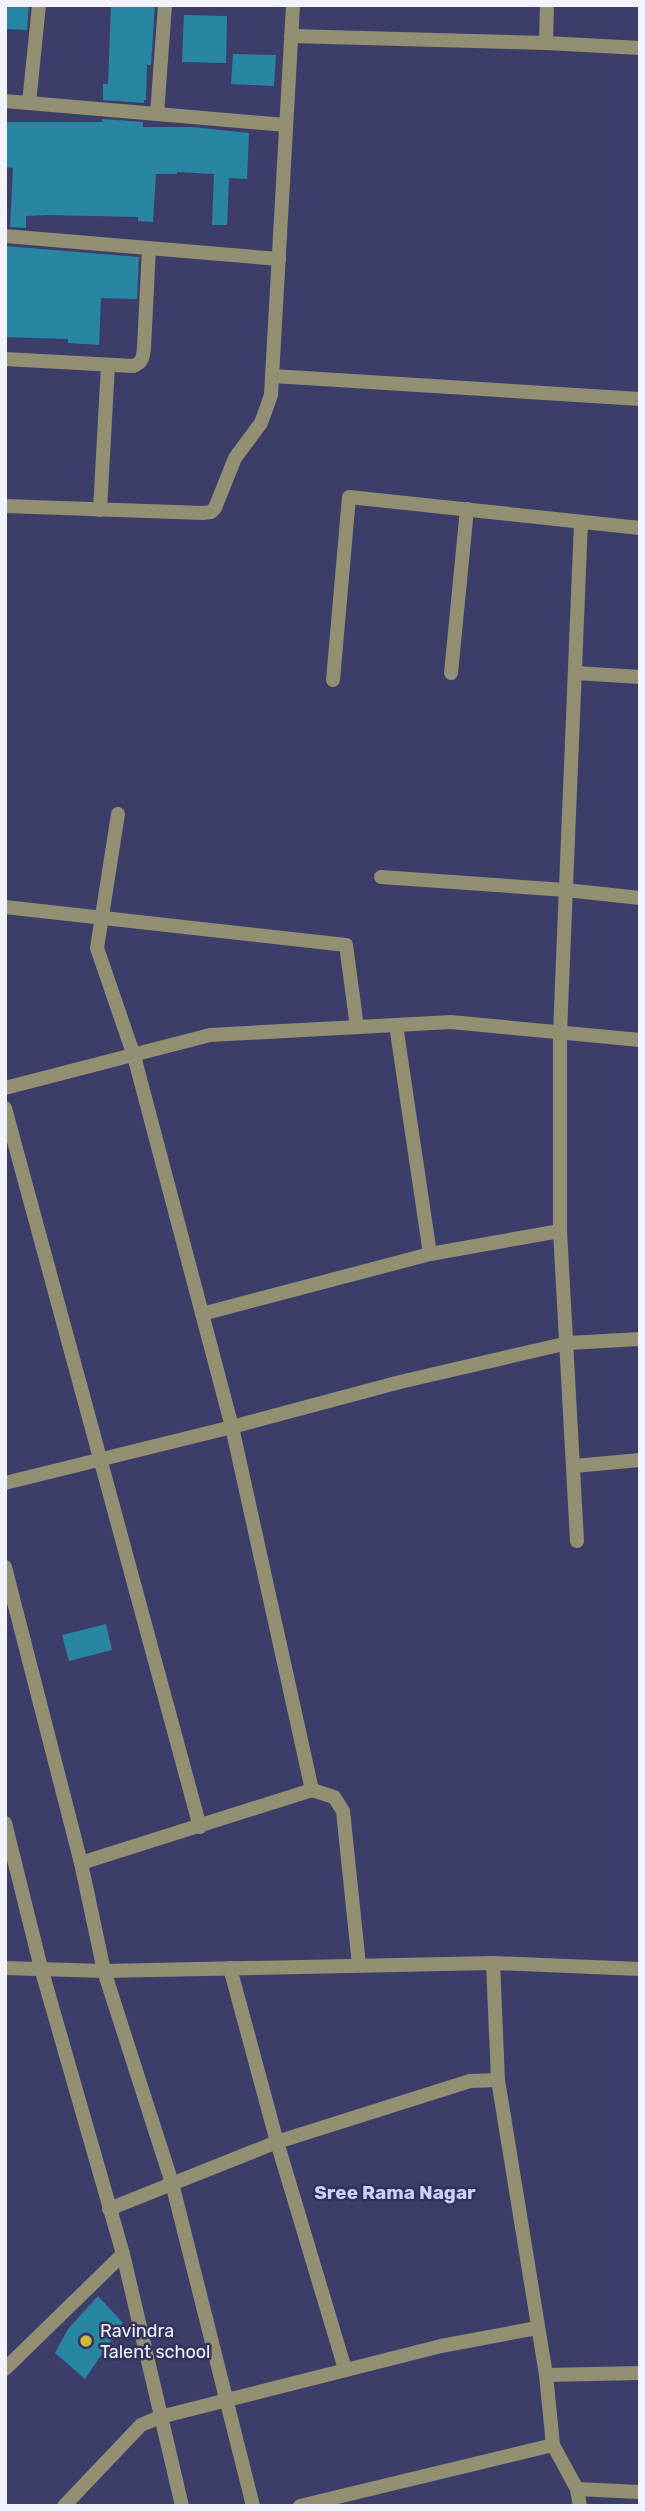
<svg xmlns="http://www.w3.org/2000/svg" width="645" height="2511" font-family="Rubik,sans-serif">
<rect width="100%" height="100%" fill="#3d3d6a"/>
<g fill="#2986a2">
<path d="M5 5H29L27 30 5 29Z"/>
<path d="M111 5H155L151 65H147L146 100H144V103L103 100V84H108Z"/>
<path d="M184 15 227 16 226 63 182 62Z"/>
<path d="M233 54 276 55 274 86 231 84Z"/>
<path d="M102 119 143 122V127H193L249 133 247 179 229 178 227 225H212L214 174 177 172V174H156L153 222 138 221V217L47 215 26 216V228L10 227 13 168 5 167V122H102Z"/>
<path d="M5 246 139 257 137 299 101 298 99 345 68 343V339L5 337Z"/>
<path d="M106 1624 112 1650 69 1661 62 1635Z"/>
<path d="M98 2296 123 2323 85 2379 55 2353 68 2329Z"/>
</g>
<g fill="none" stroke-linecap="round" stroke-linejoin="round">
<g stroke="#928f72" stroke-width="14">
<path d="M291 36 546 43 640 48"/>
<path d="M546 43 547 5"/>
<path d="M5 101 286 125"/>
<path d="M29 103 39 5"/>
<path d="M157 114 165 5"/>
<path d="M5 236 279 259"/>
<path d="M5 359 133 366C142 363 143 358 144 348L149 248"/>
<path d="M273 376 640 399"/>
<path d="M5 506 203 513 211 512 215 508 235 458 261 423 271 395 293 5"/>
<path d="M100 510 108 365"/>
<path d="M451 673 467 509"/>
<path d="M576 673 640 677"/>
<path d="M333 680 349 497 640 528"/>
<path d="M118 814 97 948 134 1056 232 1427 400 1382 568 1343 640 1339"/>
<path d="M381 877 566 890 640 898"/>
<path d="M5 907 346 945 357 1027"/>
<path d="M396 1025 430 1254"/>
<path d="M5 1088 210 1035 451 1022 640 1040"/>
<path d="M5 1108 200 1827"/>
<path d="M202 1314 430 1254 560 1231"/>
<path d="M574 1466 640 1460"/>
<path d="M5 1483 232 1427 312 1790 81 1863"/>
<path d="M577 1541 560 1231V1033L581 522"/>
<path d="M5 1567 81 1863 104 1971 172 2183 253 2506"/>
<path d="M312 1790 334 1797 343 1811 359 1965"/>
<path d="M5 1823 41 1968 123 2254 182 2506"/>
<path d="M493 1963 498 2080 546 2375 553 2445 577 2489 580 2506"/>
<path d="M5 1968 104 1971 493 1963 640 1969"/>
<path d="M230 1968 277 2142 345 2369"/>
<path d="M109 2209 277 2142 470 2081 498 2080"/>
<path d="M5 2369 123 2254"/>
<path d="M546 2375 640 2373"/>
<path d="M577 2489 640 2492"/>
<path d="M64 2506 141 2425 160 2417 441 2346 537 2328"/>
<path d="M300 2506 553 2445"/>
</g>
</g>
<circle fill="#c9ba3a" stroke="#33325e" stroke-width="2.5" cx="86" cy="2341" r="7"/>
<g text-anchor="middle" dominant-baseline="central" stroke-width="5" stroke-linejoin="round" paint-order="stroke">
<g font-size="18" fill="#f2f3fe" stroke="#33325e" text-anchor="start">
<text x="100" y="2331">Ravindra<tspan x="100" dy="21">Talent school</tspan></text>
</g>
<g font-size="19" font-weight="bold" fill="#ced1fd" stroke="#33325e">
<text x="395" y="2192">Sree Rama Nagar</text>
</g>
</g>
<rect width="645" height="2511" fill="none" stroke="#f2f3fe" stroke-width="14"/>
</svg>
